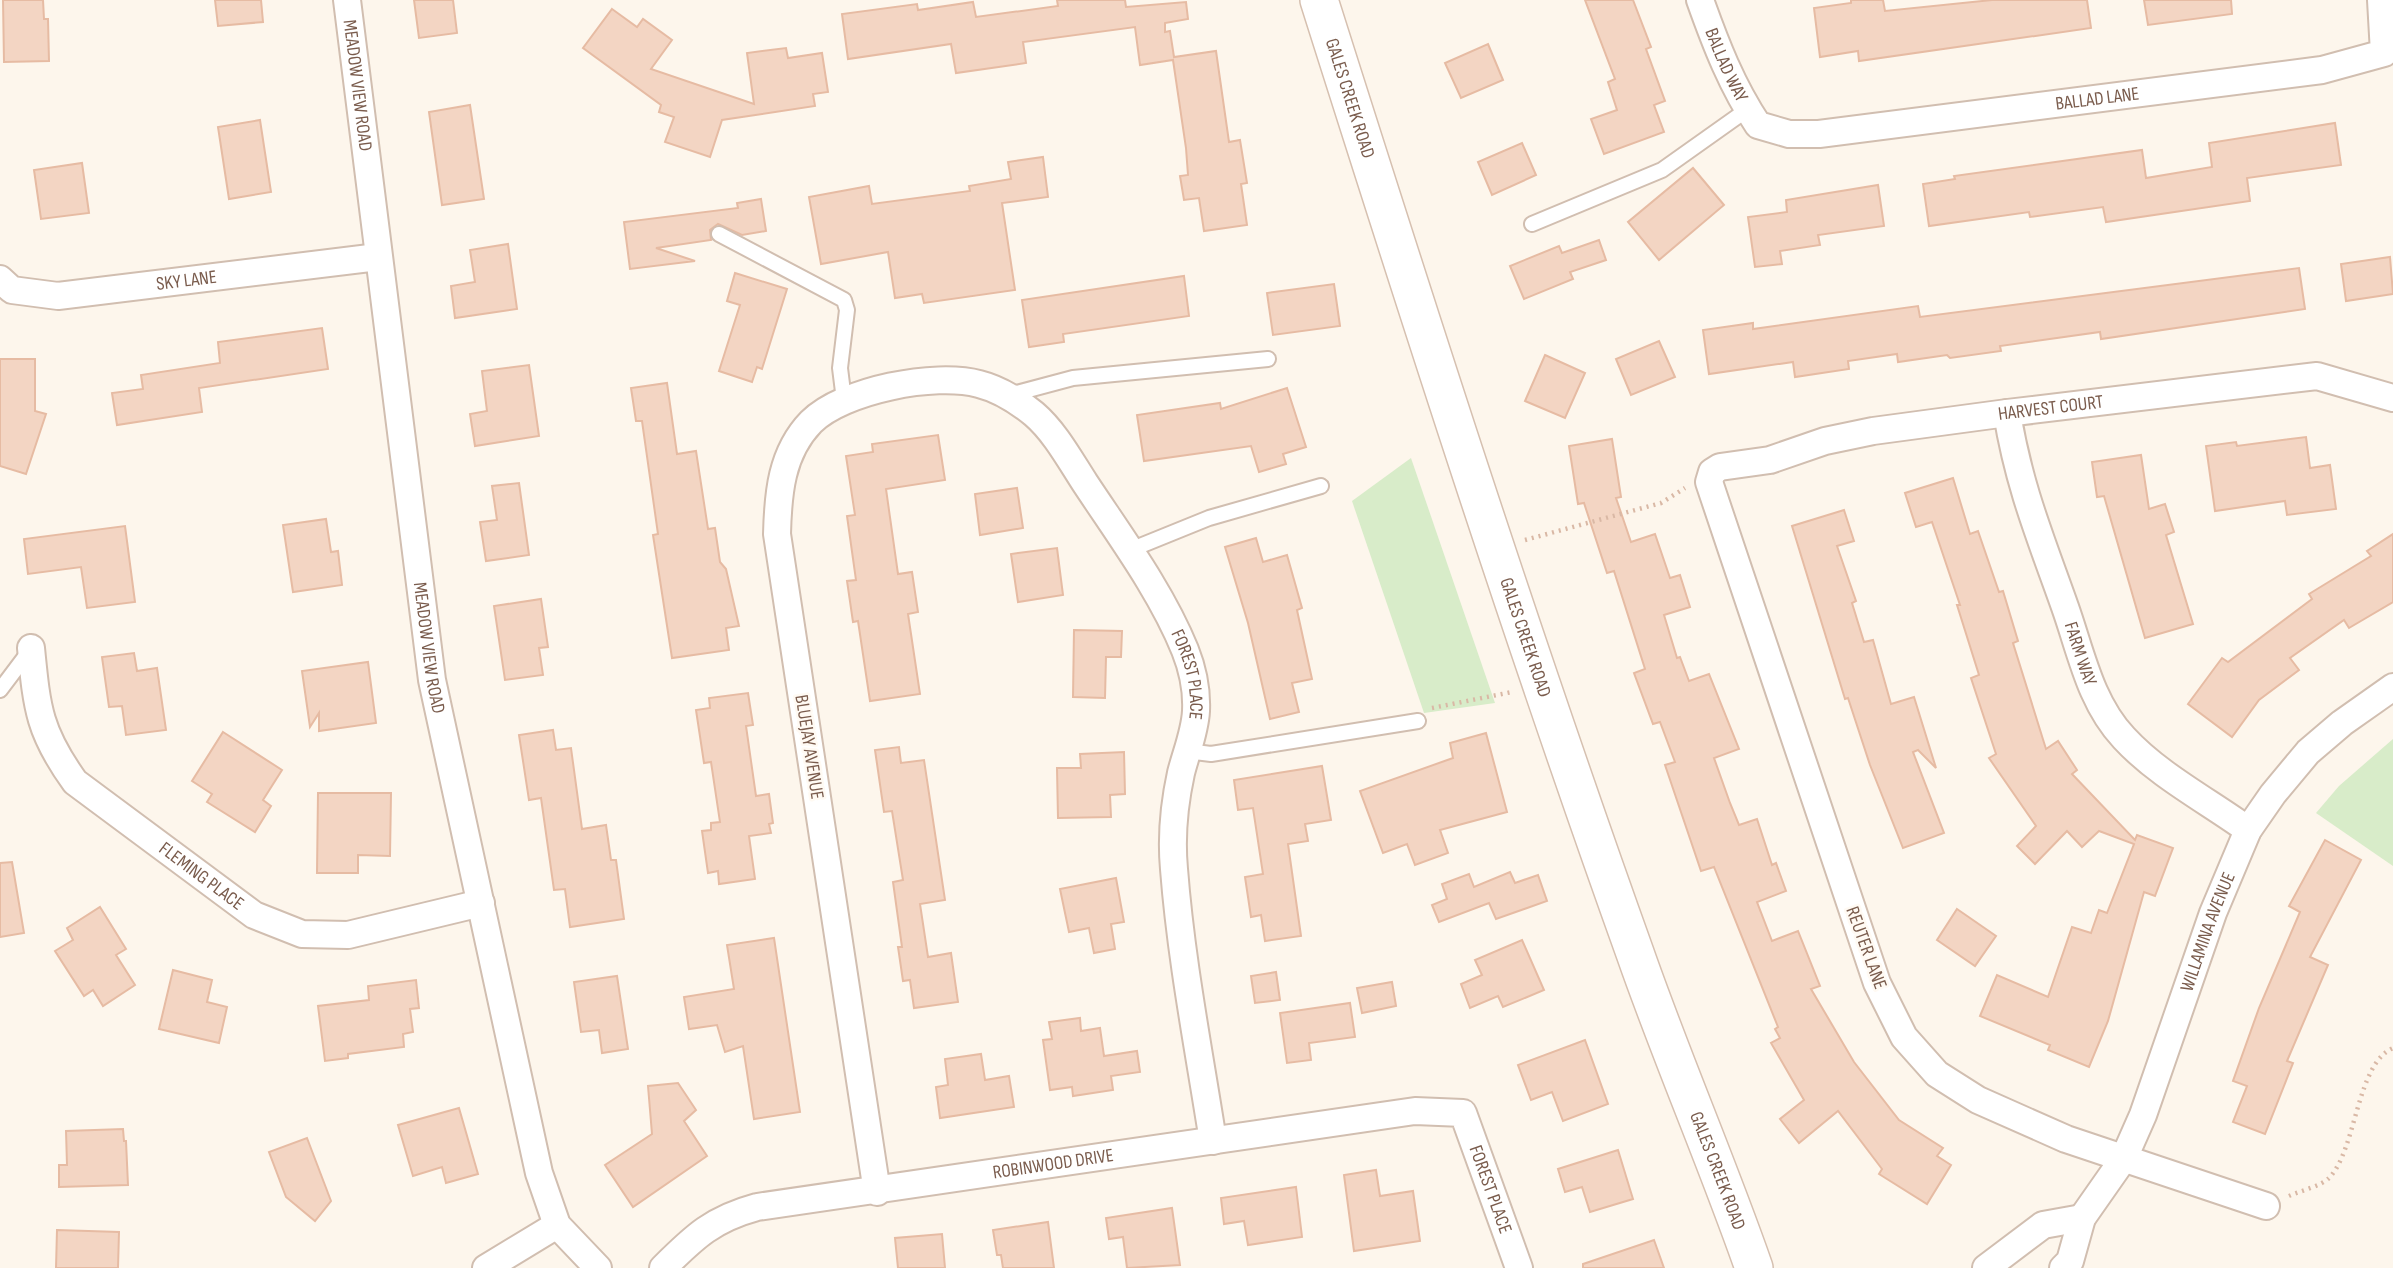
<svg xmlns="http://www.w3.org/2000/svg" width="2393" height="1268" font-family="'Sofia Sans Condensed',sans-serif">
<rect width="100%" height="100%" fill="#fdf6ec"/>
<g fill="#d8ecc9">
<path d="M1411 458 1495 703 1424 713 1352 501Z"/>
<path d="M2393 739V866L2316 813 2339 786Z"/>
</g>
<g fill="#f3d5c3" stroke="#e6bba3" stroke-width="2">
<path d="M3 0H43L44 19H48L49 61 4 62Z"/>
<path d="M215 0H261L263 22 218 26Z"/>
<path d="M414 0H453L457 33 419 38Z"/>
<path d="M1057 0H1125L1126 7 1186 2 1188 19 1165 23V32L1170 31 1174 57 1216 51 1229 142 1240 140 1247 183 1241 184 1247 225 1204 231 1199 198 1184 200 1180 176 1188 175 1186 148 1173 60 1140 65 1135 27 1023 42 1026 63 956 73 951 44 848 59 842 14 917 4 918 10 973 2 976 17 1058 6Z"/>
<path d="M1585 0H1633L1651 47 1646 49 1665 101 1654 105 1664 132 1604 154 1591 119 1617 110 1608 82 1615 79Z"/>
<path d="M1851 0H1883L1885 11 1992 0H2087L2091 28 1859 61 1858 51 1820 57 1814 8 1851 3Z"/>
<path d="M2144 0H2231L2232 14 2148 25Z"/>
<path d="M612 9 637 27 643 19 672 40 651 69 754 104 747 53 786 48 788 58 822 53 828 92 813 94 815 106 722 120 710 157 665 142 674 117 659 112 661 105 583 48Z"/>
<path d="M1488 44 1503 80 1461 98 1445 63Z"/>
<path d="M470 105 484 199 442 205 429 112Z"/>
<path d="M260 120 271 192 229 199 218 127Z"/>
<path d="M2335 123 2341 165 2247 178 2250 201 2106 222 2103 207 2030 217 2029 212 1929 226 1923 184 1955 179 1954 176 2142 150 2146 178 2212 167 2209 143Z"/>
<path d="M1522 143 1536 175 1492 195 1478 162Z"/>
<path d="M1043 157 1048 197 1002 203 1015 290 924 303 922 294 895 298 888 252 821 264 809 197 869 186 872 204 970 191 969 186 1011 179 1008 162Z"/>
<path d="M82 163 89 213 41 219 34 170Z"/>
<path d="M1693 168 1724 205 1659 260 1628 222Z"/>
<path d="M1878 185 1884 226 1818 235 1820 245 1780 251 1782 264 1755 267 1748 217 1787 212 1786 200Z"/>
<path d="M761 199 766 231 742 235 718 224 710 230 711 240 656 248 695 261 630 269 624 222 738 208 737 203Z"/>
<path d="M1599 240 1606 260 1570 272 1573 279 1524 299 1510 266 1559 246 1562 253Z"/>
<path d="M508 244 517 309 455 318 451 286 475 282 470 250Z"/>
<path d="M2390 257 2393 294 2346 301 2341 264Z"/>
<path d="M2299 268 2305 309 2101 339 2100 332 2000 346 2001 351 1950 358 1947 355 1898 362 1897 354 1848 361 1849 369 1795 377 1793 362 1709 374 1703 330 1753 323V329L1918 306 1920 317Z"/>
<path d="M735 273 787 289 762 369 757 367 752 382 719 371 740 305 727 301Z"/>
<path d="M1184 276 1189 316 1063 334 1064 342 1029 347 1022 300Z"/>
<path d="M1334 284 1340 326 1273 335 1267 293Z"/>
<path d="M322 328 328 369 199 388 202 412 117 425 112 393 143 389 141 375 220 363 218 342Z"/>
<path d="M1659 341 1675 377 1631 395 1616 359Z"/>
<path d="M1545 355 1585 373 1565 418 1525 401Z"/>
<path d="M0 359H35V411L46 414 26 474 0 466Z"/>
<path d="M529 365 539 436 475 446 470 414 487 411 482 371Z"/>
<path d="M667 383 677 454 696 451 708 529 715 528 720 562 726 569 739 626 726 628 729 650 672 658 653 535 658 534 642 421H636L631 388Z"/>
<path d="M1287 388 1306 447 1283 454 1286 464 1259 472 1251 446 1144 461 1137 415 1220 403 1221 409Z"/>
<path d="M938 435 945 480 886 489 898 574 912 572 918 612 908 614 920 694 870 701 858 621 853 622 847 581 856 580 847 516 855 515 846 456 873 452 872 444Z"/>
<path d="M2306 437 2310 468 2330 465 2336 509 2287 515 2285 501 2215 511 2206 446 2236 442 2237 446Z"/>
<path d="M1612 439 1621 497 1616 498 1631 542 1655 534 1670 578 1680 575 1690 607 1664 615 1677 658 1680 657 1689 681 1709 674 1739 749 1714 758 1730 803 1739 825 1757 819 1772 865 1776 863 1786 891 1757 902 1772 941 1798 931 1820 986 1811 989 1854 1062 1899 1120 1943 1148 1937 1156 1951 1165 1927 1204 1879 1174 1882 1169 1838 1111 1799 1143 1780 1119 1804 1100 1771 1043 1780 1038 1775 1029 1778 1027 1714 867 1701 871 1665 765 1675 762 1660 722 1653 724 1634 673 1645 669 1614 571 1607 573 1584 503 1578 504 1569 446Z"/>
<path d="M2141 455 2149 509 2165 504 2174 532 2166 535 2193 624 2145 638 2104 496 2097 497 2092 462Z"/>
<path d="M1953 478 1970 534 1978 531 1999 592 2003 591 2018 641 2013 643 2046 749 2058 741 2077 770 2072 774 2135 840 2137 835 2173 848 2155 896 2144 892 2108 1021 2089 1067 2048 1050 2050 1045 1980 1016 1997 975 2048 997 2072 927 2091 933 2099 910 2107 913 2134 844 2099 831 2082 847 2067 831 2035 864 2017 846 2036 826 1989 758 1996 754 1971 678 1979 675 1957 605H1960L1932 522 1916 527 1905 493Z"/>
<path d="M519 483 529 555 486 561 480 522 497 520 492 486Z"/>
<path d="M1017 488 1023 528 980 535 975 494Z"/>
<path d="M1844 510 1854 541 1837 546 1856 601 1852 603 1864 642 1873 640 1891 704 1914 697 1936 768 1918 750 1913 752 1944 833 1903 848 1870 765 1848 698 1845 699 1792 526Z"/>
<path d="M326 519 331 552 338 551 342 585 293 592 283 525Z"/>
<path d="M125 526 135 602 87 608 81 567 28 574 24 539Z"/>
<path d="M2393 534V602L2349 628 2344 620 2290 658 2299 670 2259 700 2232 737 2188 704 2222 658 2228 662 2312 599 2309 594 2371 556 2367 551Z"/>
<path d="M1256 538 1263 562 1287 555 1302 608 1297 610 1312 679 1292 683 1299 712 1270 719 1248 623 1225 547Z"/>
<path d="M1057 548 1063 595 1018 602 1011 554Z"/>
<path d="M541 599 548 647 539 648 543 675 505 680 494 606Z"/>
<path d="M1074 630 1122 631 1121 657H1106L1105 698 1073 697Z"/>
<path d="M134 653 137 671 157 668 166 730 126 735 122 706 109 707 102 657Z"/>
<path d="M368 662 376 723 319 731V713L310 727 302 671Z"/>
<path d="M748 693 753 725 746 726 756 796 769 794 773 823 769 824 771 833 749 836 755 879 719 884 718 871 708 873 702 831 711 830V823L720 822 711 762 704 763 696 710 710 708 709 698Z"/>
<path d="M553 730 556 750 571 748 582 829 606 825 611 860H616L624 919 570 927 565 889 554 890 541 798 529 800 519 735Z"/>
<path d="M223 732 282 770 263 800 271 806 255 832 207 802 212 794 192 781Z"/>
<path d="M1486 733 1507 812 1440 830 1448 853 1415 865 1407 844 1383 853 1360 791 1453 758 1450 743Z"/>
<path d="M899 747 901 763 924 760 945 900 920 904 928 957 951 953 958 1002 914 1008 910 980 903 981 898 947H902L893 882 903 880 892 811 884 812 875 750Z"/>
<path d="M1124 752 1125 794 1110 795 1111 817 1058 818 1057 768H1081L1080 754Z"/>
<path d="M1322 766 1331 820 1305 824 1308 841 1288 844 1301 936 1265 941 1261 915 1251 917 1245 877 1263 874 1253 808 1238 810 1234 780Z"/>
<path d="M318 793H391L390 856 358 855V873H317Z"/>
<path d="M2325 840 2361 860 2310 957 2328 965 2287 1061 2293 1063 2265 1134 2233 1122 2247 1086 2233 1081 2259 1008 2300 912 2289 906Z"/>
<path d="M12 862 24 933 0 937V863Z"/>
<path d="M1510 872 1515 883 1538 875 1547 901 1496 919 1489 903 1439 922 1432 905 1447 899 1442 884 1469 874 1474 887Z"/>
<path d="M1116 878 1124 922 1111 924 1115 949 1094 953 1089 928 1069 932 1060 889Z"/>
<path d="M100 907 126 949 116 955 135 985 103 1006 93 990 84 996 55 951 73 940 67 928Z"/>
<path d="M1957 909 1996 936 1975 966 1937 940Z"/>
<path d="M774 938 800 1112 754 1119 743 1046 725 1052 717 1025 689 1029 684 997 734 989 727 945Z"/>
<path d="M1522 940 1544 990 1503 1007 1498 996 1470 1008 1461 984 1482 975 1475 960Z"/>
<path d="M173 970 212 980 207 1002 227 1007 219 1043 159 1029Z"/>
<path d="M1276 972 1280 1000 1255 1003 1251 976Z"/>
<path d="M617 976 628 1049 602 1053 599 1030 581 1032 574 982Z"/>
<path d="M416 980 419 1008 410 1009 413 1032 403 1034 404 1047 348 1054V1058L325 1061 318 1006 369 1000 368 986Z"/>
<path d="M1392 982 1396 1006 1362 1013 1357 988Z"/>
<path d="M1350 1003 1355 1037 1309 1043 1311 1060 1287 1063 1280 1013Z"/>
<path d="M1080 1018 1081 1031 1100 1028 1104 1056 1137 1051 1140 1072 1111 1076 1113 1090 1073 1096 1072 1087 1050 1090 1043 1040 1052 1039 1049 1022Z"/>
<path d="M1585 1040 1608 1104 1563 1121 1552 1092 1531 1100 1518 1065Z"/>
<path d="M981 1054 985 1080 1009 1076 1014 1107 940 1118 936 1087 948 1085 945 1059Z"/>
<path d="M678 1083 696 1110 684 1121 707 1156 633 1207 605 1165 652 1134 648 1086Z"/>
<path d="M459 1108 478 1174 446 1183 442 1167 413 1176 398 1125Z"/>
<path d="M123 1129 124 1141H126L128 1185 59 1187V1165H67L66 1131Z"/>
<path d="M307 1138 331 1201 315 1221 286 1197 269 1152Z"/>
<path d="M1618 1150 1633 1199 1590 1212 1582 1187 1565 1192 1558 1169Z"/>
<path d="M1376 1170 1380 1196 1413 1191 1420 1241 1354 1251 1344 1175Z"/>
<path d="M1296 1187 1302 1237 1248 1245 1244 1221 1224 1224 1221 1198Z"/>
<path d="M1172 1208 1180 1265 1127 1268 1123 1237 1109 1239 1106 1218Z"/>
<path d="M1048 1222 1054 1268H1003L1001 1255H997L993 1230Z"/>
<path d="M57 1230 119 1232 118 1268H56Z"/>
<path d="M942 1234 945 1268H898L895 1238Z"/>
<path d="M1654 1240 1664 1268H1583V1264Z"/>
</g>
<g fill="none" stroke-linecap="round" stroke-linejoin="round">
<g stroke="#d1beb0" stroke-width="18">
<g id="lane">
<path d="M1532 224 1662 170 1748 109"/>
<path d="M719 234 844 300 847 310 840 368 844 400"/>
<path d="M1009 395 1073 378 1268 359"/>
<path d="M1130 550 1209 518 1321 486"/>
<path d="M0 690 31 649"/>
<path d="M1187 751 1211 754 1418 721"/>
</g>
</g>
<g stroke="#d1beb0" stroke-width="30">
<g id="street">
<path id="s1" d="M347 0 432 680 539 1173 557 1225 598 1268"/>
<path id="s2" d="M1700 0C1716 45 1732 86 1758 125L1789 134H1819L2322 70 2384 53 2381 0"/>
<path id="s3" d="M0 279 12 290 58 296 378 257"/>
<path id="s4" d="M2007 413C2019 487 2041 539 2065 607 2081 652 2090 702 2124 738 2158 775 2208 801 2248 830"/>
<path id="s5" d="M31 648C37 709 39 732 75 782L254 915 302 934 348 935 481 903"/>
<path id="s6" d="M877 1192 777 534C778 494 781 453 811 422 843 390 935 372 979 384 999 389 1018 401 1034 414 1055 432 1070 460 1085 483 1120 536 1161 591 1185 650 1193 670 1197 690 1196 711 1195 732 1186 753 1181 773 1174 805 1171 836 1174 869 1181 960 1199 1051 1213 1141"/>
<path id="s7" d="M2266 1206 2066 1139 1978 1100 1937 1074 1904 1037 1877 983 1709 482 1712 472 1720 467 1770 460 1825 441 1873 431 2007 413 2317 376 2393 398"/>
<path d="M486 1268 557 1225"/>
<path id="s8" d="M663 1268C695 1236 713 1219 757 1207L1415 1111 1463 1113 1519 1268"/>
<path d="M1986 1268 2043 1225 2082 1218"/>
<path id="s9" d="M2063 1268 2070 1261 2082 1218 2124 1158 2143 1115 2213 913 2248 830 2273 794 2308 752 2342 723 2393 687"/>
</g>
</g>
<g stroke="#d6c0b0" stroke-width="40">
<g id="secondary">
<path id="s10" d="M1319 0C1420 319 1522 638 1635 953 1672 1059 1717 1162 1754 1268"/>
</g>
</g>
<g stroke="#d9b8a5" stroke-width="4.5" stroke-dasharray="2 5" stroke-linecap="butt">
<path d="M1525 540 1661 503 1685 488"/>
<path d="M1432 708 1512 692"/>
<path d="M2289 1196C2300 1191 2321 1186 2329 1178 2357 1149 2356 1064 2393 1048"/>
</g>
<use href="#lane" stroke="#fff" stroke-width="14"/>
<use href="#street" stroke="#fff" stroke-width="26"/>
<use href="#secondary" stroke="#fff" stroke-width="37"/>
</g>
<g text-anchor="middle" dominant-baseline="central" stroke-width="5" stroke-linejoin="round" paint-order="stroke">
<g font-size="19" fill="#7a5c4d" stroke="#fffaf3">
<text stroke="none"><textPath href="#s2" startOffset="70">BALLAD WAY</textPath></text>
<text stroke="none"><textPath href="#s1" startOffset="86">MEADOW VIEW ROAD</textPath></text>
<text stroke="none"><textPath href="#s2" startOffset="481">BALLAD LANE</textPath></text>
<text stroke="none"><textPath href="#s10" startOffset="103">GALES CREEK ROAD</textPath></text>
<text stroke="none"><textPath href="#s3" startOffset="192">SKY LANE</textPath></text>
<text stroke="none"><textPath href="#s7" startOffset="1351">HARVEST COURT</textPath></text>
<text stroke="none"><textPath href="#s10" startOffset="670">GALES CREEK ROAD</textPath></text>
<text stroke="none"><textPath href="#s1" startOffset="653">MEADOW VIEW ROAD</textPath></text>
<text stroke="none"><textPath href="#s4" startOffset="252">FARM WAY</textPath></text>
<text stroke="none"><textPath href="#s6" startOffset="1332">FOREST PLACE</textPath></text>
<text transform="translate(809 747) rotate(81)">BLUEJAY AVENUE</text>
<text stroke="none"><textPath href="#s5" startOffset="301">FLEMING PLACE</textPath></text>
<text stroke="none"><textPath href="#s9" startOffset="369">WILLAMINA AVENUE</textPath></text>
<text transform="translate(1866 948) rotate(70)">REUTER LANE</text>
<text stroke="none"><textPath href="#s8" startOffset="413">ROBINWOOD DRIVE</textPath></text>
<text stroke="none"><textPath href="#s10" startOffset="1237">GALES CREEK ROAD</textPath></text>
<text stroke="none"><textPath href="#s8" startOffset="908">FOREST PLACE</textPath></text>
</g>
</g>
</svg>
